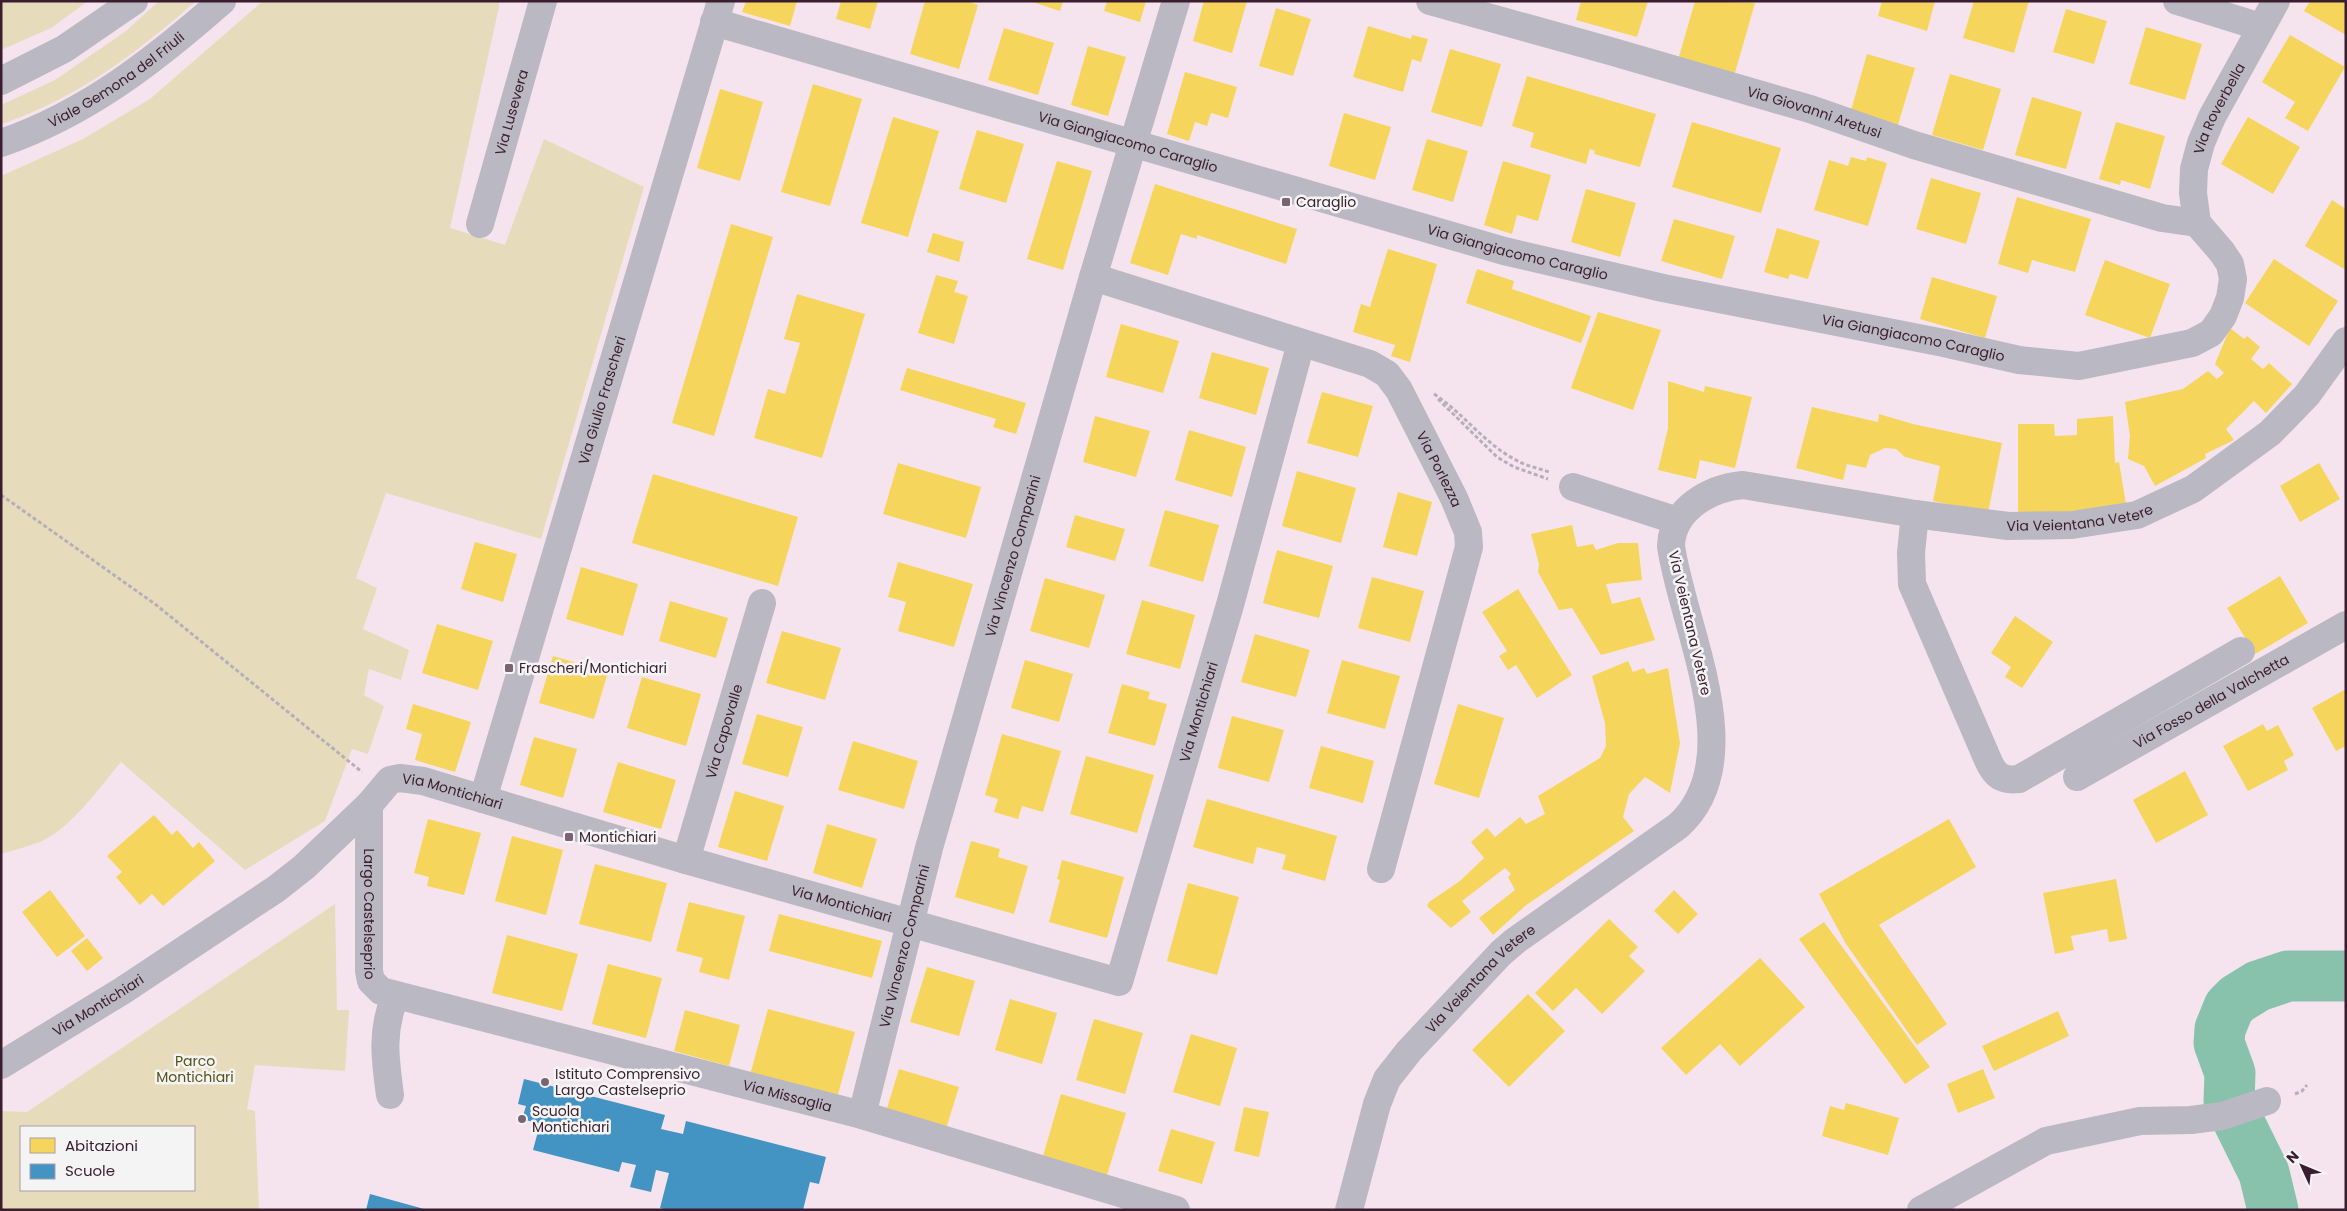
<svg xmlns="http://www.w3.org/2000/svg" width="2347" height="1211" font-family="Poppins,sans-serif">
<rect width="100%" height="100%" fill="#f5e4ed"/>
<g fill="#e6dcbb" fill-rule="evenodd">
<path d="M1 1H88L51 28 1 50Z"/>
<path d="M159 1H196C138 52 75 100 1 124V105L55 80 126 31Z"/>
<path d="M263 1H499V7L450 228 505 245 544 139 644 187 541 539 386 493 356 578 377 588 363 629 409 650 401 680 369 669 364 695 384 706 368 754 352 749 325 821 245 870 121 762C99 788 72 827 42 841 29 846 15 850 1 854V176L83 139 150 99Z"/>
<path d="M335 904 337 1010H349L345 1071 255 1065 247 1109 255 1111 259 1210H1V1111L27 1112ZM21 1127H194V1190H21Z"/>
</g>
<g fill="#f6d55c">
<path d="M746 1H797L790 26 742 12Z"/>
<path d="M841 1H878L870 29 836 19Z"/>
<path d="M925 1H967L978 5 959 69 910 54Z"/>
<path d="M1029 1H1063L1060 11Z"/>
<path d="M1107 1H1146L1140 22 1104 11Z"/>
<path d="M1204 1H1247L1232 53 1193 41Z"/>
<path d="M1581 1H1648L1637 37 1576 20Z"/>
<path d="M1695 1 1755 3 1734 76 1678 60Z"/>
<path d="M1882 1H1935L1927 31 1878 16Z"/>
<path d="M1974 1H2029L2014 53 1963 38Z"/>
<path d="M2310 1H2346V35L2304 11Z"/>
<path d="M1276 8 1311 19 1293 76 1259 66Z"/>
<path d="M2066 9 2107 21 2094 64 2053 52Z"/>
<path d="M1368 26 1411 39 1412 35 1428 39 1421 62 1412 59 1403 92 1353 77Z"/>
<path d="M2146 27 2202 44 2185 100 2129 84Z"/>
<path d="M1004 28 1054 43 1038 95 988 80Z"/>
<path d="M2290 35 2345 67 2308 131 2285 118 2295 102 2262 82Z"/>
<path d="M1088 46 1126 57 1108 116 1071 105Z"/>
<path d="M1450 49 1501 64 1482 127 1431 112Z"/>
<path d="M1867 54 1915 68 1897 128 1850 114Z"/>
<path d="M1185 72 1237 87 1228 118 1211 113 1207 126 1195 122 1189 141 1167 134Z"/>
<path d="M1950 74 2001 89 1983 150 1932 135Z"/>
<path d="M1527 76 1656 114 1640 167 1594 154 1595 151 1590 149 1586 164 1530 147 1534 133 1512 126Z"/>
<path d="M813 84 862 99 830 206 781 192Z"/>
<path d="M720 89 763 102 740 181 697 168Z"/>
<path d="M2032 97 2082 112 2066 169 2015 155Z"/>
<path d="M1344 113 1391 127 1375 180 1329 166Z"/>
<path d="M893 117 939 131 908 237 861 223Z"/>
<path d="M2248 117 2300 147 2273 194 2221 164Z"/>
<path d="M1692 122 1781 148 1761 213 1672 187Z"/>
<path d="M2116 122 2165 136 2150 189 2121 180 2120 185 2099 179Z"/>
<path d="M977 130 1024 144 1006 203 959 189Z"/>
<path d="M1427 139 1468 151 1453 202 1412 190Z"/>
<path d="M1851 157 1866 161 1867 157 1887 163 1868 226 1814 210 1829 160 1848 166Z"/>
<path d="M1057 161 1092 171 1063 270 1027 259Z"/>
<path d="M1503 161 1551 175 1538 221 1517 215 1512 234 1484 225Z"/>
<path d="M1931 178 1981 193 1966 244 1916 229Z"/>
<path d="M1155 184 1297 229 1286 264 1197 235V239L1181 234 1168 275 1130 263Z"/>
<path d="M1586 189 1636 203 1620 257 1571 242Z"/>
<path d="M2017 197 2091 219 2075 272 2032 260 2028 273 1998 264Z"/>
<path d="M2332 200 2346 209V270L2305 246Z"/>
<path d="M1674 219 1735 236 1722 279 1661 261Z"/>
<path d="M731 224 773 237 714 436 672 423Z"/>
<path d="M1777 228 1820 241 1808 279 1790 274 1788 279 1764 272Z"/>
<path d="M933 233 964 242 959 262 927 252Z"/>
<path d="M1388 249 1437 264 1410 362 1391 356 1395 345 1353 332 1361 304 1370 307Z"/>
<path d="M2274 259 2338 301 2309 346 2245 303Z"/>
<path d="M2105 260 2170 284 2150 338 2085 315Z"/>
<path d="M1477 269 1514 281 1512 289 1591 316 1581 343 1466 303Z"/>
<path d="M936 275 958 281 954 292 968 296 954 344 918 333Z"/>
<path d="M1932 277 1997 296 1985 338 1920 319Z"/>
<path d="M797 294 865 314 822 458 754 438 768 389 785 394 800 343 784 339Z"/>
<path d="M1598 312 1661 330 1633 410 1571 388Z"/>
<path d="M1121 324 1179 341 1163 393 1106 377Z"/>
<path d="M2230 328 2244 339 2247 336 2260 347 2251 359 2263 369 2269 363 2292 384 2266 413 2254 401 2226 429 2234 440 2205 454 2206 458 2155 486 2144 466 2128 459 2130 436 2125 402 2183 389 2208 371 2217 379 2224 373 2215 364Z"/>
<path d="M1212 352 1269 368 1256 415 1199 398Z"/>
<path d="M907 368 1026 403 1016 434 993 427 996 419 900 390Z"/>
<path d="M1668 381 1704 392 1705 386 1752 397 1735 468 1700 460 1696 479 1658 470 1668 428Z"/>
<path d="M1322 392 1373 406 1358 457 1307 443Z"/>
<path d="M1812 407 1878 422 1879 414 1913 424 2002 443 1988 513 1933 501 1940 466 1905 457 1896 449 1885 448 1870 455 1866 468 1847 464 1843 480 1796 468Z"/>
<path d="M1095 416 1150 431 1136 477 1083 462Z"/>
<path d="M2113 416 2115 463 2119 462 2126 504 2055 516H2018V424H2054L2055 436 2077 435V419Z"/>
<path d="M1189 430 1246 447 1232 497 1175 480Z"/>
<path d="M898 463 981 487 966 538 883 514Z"/>
<path d="M2319 463 2340 499 2300 522 2280 486Z"/>
<path d="M1297 471 1356 488 1341 543 1282 526Z"/>
<path d="M653 474 798 517 778 586 632 543Z"/>
<path d="M1398 492 1432 502 1417 556 1383 547Z"/>
<path d="M1165 510 1219 525 1203 582 1149 566Z"/>
<path d="M1075 515 1125 529 1115 561 1066 547Z"/>
<path d="M1572 525 1577 547 1593 544 1596 550 1618 543H1638L1642 580 1606 584 1612 604 1640 597 1655 640 1601 655 1572 608 1559 610 1538 572 1539 564 1531 534Z"/>
<path d="M475 542 517 554 503 602 461 589Z"/>
<path d="M1277 550 1333 566 1319 618 1263 603Z"/>
<path d="M898 562 973 584 954 647 898 631 906 602 888 597Z"/>
<path d="M581 567 638 584 623 636 566 619Z"/>
<path d="M2280 576 2308 623 2255 654 2227 608Z"/>
<path d="M1372 577 1424 591 1410 642 1358 628Z"/>
<path d="M1045 578 1105 595 1089 648 1030 631Z"/>
<path d="M1518 589 1572 675 1537 698 1516 665 1508 670 1499 656 1507 651 1482 612Z"/>
<path d="M1142 600 1195 615 1180 669 1126 654Z"/>
<path d="M670 601 728 618 716 658 659 641Z"/>
<path d="M2015 616 2053 642 2022 688 2005 677 2011 667 1991 653Z"/>
<path d="M437 624 493 641 478 690 422 673Z"/>
<path d="M782 631 841 648 825 700 766 683Z"/>
<path d="M1255 634 1310 650 1296 697 1241 682Z"/>
<path d="M553 656 608 672 594 719 539 703Z"/>
<path d="M1025 660 1073 674 1059 722 1011 708Z"/>
<path d="M1342 660 1400 676 1385 729 1327 713Z"/>
<path d="M1628 661 1633 672 1644 668 1647 674 1668 668 1680 743 1670 793 1645 777 1629 794 1623 817 1634 831 1525 906 1493 935 1479 918 1515 890 1508 877 1511 874 1505 868 1462 901 1471 912 1451 928 1427 906 1429 902 1460 881 1484 858 1471 842 1487 828 1495 837 1520 817 1526 824 1545 814 1538 796 1600 758 1606 746 1605 723 1592 676Z"/>
<path d="M642 677 701 694 686 746 627 728Z"/>
<path d="M1122 684 1150 692 1148 699 1167 704 1155 746 1108 733Z"/>
<path d="M2346 689V746L2336 751 2312 708Z"/>
<path d="M413 704 471 722 455 772 415 760 422 734 406 729Z"/>
<path d="M1458 704 1504 718 1479 798 1434 784Z"/>
<path d="M757 714 803 727 788 777 742 764Z"/>
<path d="M1232 716 1284 730 1269 782 1218 768Z"/>
<path d="M2263 724 2267 731 2278 725 2294 755 2284 761 2288 770 2248 791 2223 746Z"/>
<path d="M1002 734 1061 751 1043 812 1022 806 1018 819 994 812 998 799 985 795Z"/>
<path d="M534 737 577 749 563 798 520 785Z"/>
<path d="M853 741 918 761 904 809 838 790Z"/>
<path d="M1321 746 1374 761 1363 803 1309 788Z"/>
<path d="M1086 756 1154 775 1137 833 1070 814Z"/>
<path d="M618 762 676 780 661 829 603 812Z"/>
<path d="M2185 771 2208 815 2156 843 2133 800Z"/>
<path d="M735 791 784 806 767 861 718 847Z"/>
<path d="M1207 799 1337 836 1325 881 1282 869 1286 855 1257 847 1253 864 1193 847Z"/>
<path d="M154 815 172 835 177 830 193 848 199 842 215 861 163 906 152 894 140 905 116 877 122 872 107 856Z"/>
<path d="M428 819 481 833 464 895 427 886 429 877 414 873Z"/>
<path d="M1949 819 1976 867 1879 925 1947 1024 1917 1045 1846 944 1819 894Z"/>
<path d="M827 824 877 839 862 888 813 873Z"/>
<path d="M512 836 563 850 546 915 495 901Z"/>
<path d="M971 841 1000 849 998 857 1028 866 1014 914 955 897Z"/>
<path d="M1062 860 1124 877 1107 938 1049 922 1060 880 1057 879Z"/>
<path d="M595 864 667 883 651 942 579 924Z"/>
<path d="M2116 879 2127 939 2109 942 2107 929 2071 936 2074 950 2055 954 2043 893Z"/>
<path d="M1188 883 1239 897 1217 975 1167 961Z"/>
<path d="M50 890 85 936 57 957 22 912Z"/>
<path d="M1674 890 1698 914 1678 934 1654 911Z"/>
<path d="M689 902 745 916 729 980 699 972 703 958 676 951Z"/>
<path d="M779 914 882 941 872 978 769 951Z"/>
<path d="M1609 919 1638 947 1629 956 1645 971 1602 1014 1576 988 1553 1011 1535 993Z"/>
<path d="M1824 922 1930 1067 1905 1084 1799 939Z"/>
<path d="M507 935 578 954 562 1011 492 993Z"/>
<path d="M87 938 103 958 87 971 71 951Z"/>
<path d="M1760 958 1805 1007 1740 1066 1720 1044 1686 1075 1661 1048Z"/>
<path d="M608 964 662 978 646 1038 592 1024Z"/>
<path d="M927 967 975 981 959 1036 910 1022Z"/>
<path d="M1528 994 1565 1031 1509 1087 1472 1050Z"/>
<path d="M1010 999 1057 1013 1042 1064 995 1050Z"/>
<path d="M768 1009 855 1032 837 1098 750 1075Z"/>
<path d="M685 1010 740 1025 729 1066 674 1051Z"/>
<path d="M2058 1011 2069 1036 1994 1071 1982 1046Z"/>
<path d="M1094 1019 1143 1033 1125 1094 1076 1080Z"/>
<path d="M1191 1034 1237 1048 1220 1106 1173 1092Z"/>
<path d="M899 1069 959 1087 944 1135 884 1118Z"/>
<path d="M1983 1069 1995 1098 1958 1113 1947 1084Z"/>
<path d="M1061 1094 1126 1113 1107 1175 1043 1156Z"/>
<path d="M1846 1103 1899 1118 1888 1155 1822 1136 1830 1106 1844 1110Z"/>
<path d="M1244 1107 1269 1112 1259 1157 1234 1151Z"/>
<path d="M1171 1129 1215 1142 1202 1184 1158 1171Z"/>
</g>
<g fill="#4393c3">
<path d="M524 1079 665 1115 661 1129 683 1134 686 1121 826 1157 819 1184 810 1182 803 1210H668L660 1208 669 1173 656 1170 651 1192 630 1187 636 1165 622 1162 619 1172 533 1150 540 1124 522 1119 526 1106 518 1104Z"/>
<path d="M370 1194 424 1209V1210H366Z"/>
</g>
<g fill="none" stroke-linecap="round" stroke-linejoin="round">
<path stroke="#88c2ac" stroke-width="51" d="M2273 1210 2264 1173 2229 1102 2230 1073 2219 1043 2220 1029 2229 1007 2237 999 2258 986 2288 976H2346"/>
<g stroke="#b6afb9" stroke-width="3" stroke-dasharray="4 2.5" stroke-linecap="butt">
<path d="M1434 394C1463 413 1486 445 1516 460 1526 466 1538 468 1549 472"/>
<path d="M1438 399 1497 457 1514 467 1548 479"/>
<path d="M1 495 155 604 362 772"/>
<path d="M2295 1094 2302 1091 2307 1085"/>
</g>
<g stroke="#bab8c3" stroke-width="28">
<path id="s1" d="M1430 1 1610 51 1810 109 1914 145 2162 218 2197 223"/>
<path d="M2177 1 2261 27"/>
<path id="s2" d="M714 22 1504 251 1663 288 1944 343 2019 360 2079 366 2192 343 2211 333 2223 316 2230 298 2233 279 2230 264 2222 252 2197 223"/>
<path d="M1 81 64 49 134 1"/>
<path id="s3" d="M1 143C86 114 155 60 222 1"/>
<path id="s4" d="M2197 223 2193 193 2194 169 2201 143 2212 117 2276 1"/>
<path id="s5" d="M480 224 543 1"/>
<path id="s6" d="M1093 277 1370 364 1387 374 1399 390 1454 498 1468 532 1469 547 1381 869"/>
<path d="M1573 487 1678 521"/>
<path d="M1915 514 1911 553 1912 584 1988 760C1995 776 2002 781 2019 779L2241 651"/>
<path id="s7" d="M2077 777 2346 625"/>
<path id="s8" d="M483 799 721 1"/>
<path id="s9" d="M369 805V971L371 981 381 991 862 1115 1176 1210"/>
<path id="s10" d="M686 860 762 603"/>
<path id="s11" d="M1 1065 122 991 276 889 304 867 369 805 390 780 400 778 423 781 686 860 1119 982 1230 605 1301 343"/>
<path d="M390 1095C385 1058 381 1032 395 996"/>
<path id="s12" d="M862 1115 929 848 1093 277 1176 1"/>
<path id="s13" d="M1349 1210 1377 1104 1387 1079 1409 1051 1501 953 1515 941 1678 826C1752 760 1682 626 1671 546 1672 509 1710 488 1743 485L1915 514 2008 526 2072 525 2137 515 2193 489 2270 433 2307 395 2346 341"/>
<path d="M1921 1210 2046 1141 2140 1121 2191 1120 2222 1116 2267 1101"/>
</g>
</g>
<g fill="#7b6371" stroke="#f4f4f4" stroke-width="2">
<rect x="1281" y="197" width="10" height="10" rx="2.5"/>
<rect x="504" y="663" width="10" height="10" rx="2.5"/>
<rect x="564" y="832" width="10" height="10" rx="2.5"/>
<circle cx="545" cy="1082" r="5"/>
<circle cx="522" cy="1119" r="5"/>
</g>
<g text-anchor="middle" dominant-baseline="central" stroke-width="5" stroke-linejoin="round" paint-order="stroke">
<g font-size="14" fill="#3a1d2e" stroke="#f4f4f4">
<text stroke="none"><textPath href="#s3" startOffset="132">Viale Gemona del Friuli</textPath></text>
<text stroke="none"><textPath href="#s4" startOffset="120">Via Roverbella</textPath></text>
<text stroke="none"><textPath href="#s5" startOffset="116">Via Lusevera</textPath></text>
<text stroke="none"><textPath href="#s1" startOffset="400">Via Giovanni Aretusi</textPath></text>
<text stroke="none"><textPath href="#s2" startOffset="431">Via Giangiacomo Caraglio</textPath></text>
<text stroke="none"><textPath href="#s2" startOffset="836">Via Giangiacomo Caraglio</textPath></text>
<text stroke="none"><textPath href="#s2" startOffset="1241">Via Giangiacomo Caraglio</textPath></text>
<text stroke="none"><textPath href="#s8" startOffset="416">Via Giulio Frascheri</textPath></text>
<text stroke="none"><textPath href="#s6" startOffset="419">Via Porlezza</textPath></text>
<text stroke="none"><textPath href="#s13" startOffset="1262">Via Veientana Vetere</textPath></text>
<text stroke="none"><textPath href="#s12" startOffset="579">Via Vincenzo Comparini</textPath></text>
<text transform="translate(1690 623) rotate(77)">Via Veientana Vetere</text>
<text stroke="none"><textPath href="#s7" startOffset="154">Via Fosso della Valchetta</textPath></text>
<text stroke="none"><textPath href="#s11" startOffset="1524">Via Montichiari</textPath></text>
<text stroke="none"><textPath href="#s10" startOffset="134">Via Capovalle</textPath></text>
<text stroke="none"><textPath href="#s11" startOffset="549">Via Montichiari</textPath></text>
<text stroke="none"><textPath href="#s11" startOffset="954">Via Montichiari</textPath></text>
<text stroke="none"><textPath href="#s9" startOffset="109">Largo Castelseprio</textPath></text>
<text stroke="none"><textPath href="#s12" startOffset="174">Via Vincenzo Comparini</textPath></text>
<text stroke="none"><textPath href="#s13" startOffset="274">Via Veientana Vetere</textPath></text>
<text stroke="none"><textPath href="#s11" startOffset="114">Via Montichiari</textPath></text>
<text stroke="none"><textPath href="#s9" startOffset="610">Via Missaglia</textPath></text>
</g>
<g font-size="14" fill="#3a1d2e" stroke="#f4f4f4" text-anchor="start">
<text x="1296" y="202">Caraglio</text>
<text x="519" y="668">Frascheri/Montichiari</text>
<text x="579" y="837">Montichiari</text>
<text x="555" y="1074">Istituto Comprensivo<tspan x="555" dy="16">Largo Castelseprio</tspan></text>
<text x="532" y="1111">Scuola<tspan x="532" dy="16">Montichiari</tspan></text>
</g>
<g font-size="14" fill="#565216" stroke="#f4f4f4">
<text x="195" y="1061">Parco<tspan x="195" dy="16">Montichiari</tspan></text>
</g>
</g>
<rect width="2347" height="1211" fill="none" stroke="#3a1d2e" stroke-width="5"/>
<rect x="20" y="1126" width="175" height="65" fill="#f4f4f4" stroke="#aa9ea5"/>
<rect x="30" y="1138" width="25" height="15" fill="#f6d55c" stroke="#aa9ea5"/>
<text x="65" y="1151" font-size="15" fill="#3a1d2e">Abitazioni</text>
<rect x="30" y="1164" width="25" height="15" fill="#4393c3" stroke="#aa9ea5"/>
<text x="65" y="1176" font-size="15" fill="#3a1d2e">Scuole</text>
<g transform="translate(2302 1166) rotate(314)" stroke="#f4f4f4" stroke-width="4" paint-order="stroke">
<path d="M0-4L9 19L0 12L-9 19Z" fill="#3a1d2e"/>
<text y="-8" font-size="14" font-weight="bold" text-anchor="middle" fill="#3a1d2e">N</text>
</g>
</svg>
